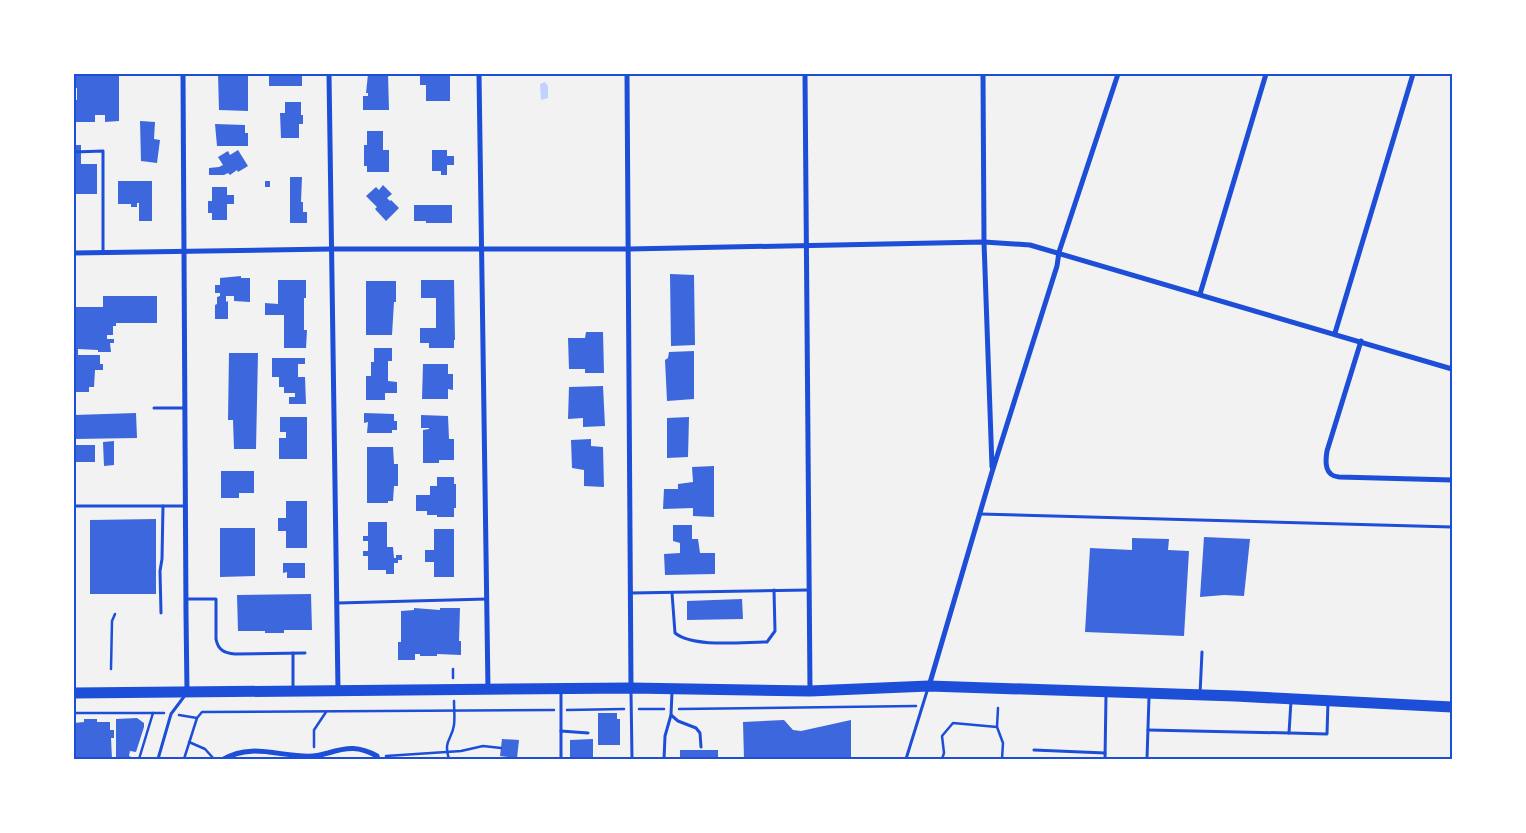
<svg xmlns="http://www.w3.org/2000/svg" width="1526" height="833" font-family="Commissioner,sans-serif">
<rect width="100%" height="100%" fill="#f2f2f2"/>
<path fill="#bfd3fe" d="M545 82 548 86V98L541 100 540 84Z"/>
<g fill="#3d67dc">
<path d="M74 74H119V121L105 122V115H95V122H74V100H77V88H74Z"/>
<path d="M218 74H248V111L219 110Z"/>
<rect x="269" y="74" width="33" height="12"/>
<path d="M368 74H388L389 110H363V96H368V93H366Z"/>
<path d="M420 74H450V101H426V85H420Z"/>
<path d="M285 102H301V115H303V124H299V138H281L280 113H285Z"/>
<path d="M140 121 155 122 154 139 160 140 157 163 141 161Z"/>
<path d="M215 124 245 125V133H248V146H217Z"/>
<path d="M367 131H383V150H389V172H367V166H364V145H367Z"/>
<path d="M74 145H81V164H97V194H74Z"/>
<path d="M238 150 248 166 238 172 237 170 230 175 228 173 224 175H209V168L219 167 223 165 218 157 228 151 230 155Z"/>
<path d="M432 150H447V156H454V165H447V175H441V171H432Z"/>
<path d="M290 177H302L301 202H303V212H307V223H290Z"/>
<path d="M118 181H152V221H139V203H137V207H131V204H118Z"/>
<rect x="265" y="181" width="5" height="6"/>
<path d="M383 185 392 194 387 198 390 201 391 200 399 208 386 221 375 209 377 207 366 196 376 187 379 190Z"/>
<path d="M212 187H227V195H234V204H227V220H212V213H208V201H212Z"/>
<path d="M414 205H452V223H426V221H414Z"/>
<path d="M670 274 694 275 695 345 671 346Z"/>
<path d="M241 276V278H250V302L234 301V296H226V302L228 301V319H215V305L217 304V297L220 296V293H215V285H220V278Z"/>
<path d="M278 280H306V298H304V330H307L306 348H284V315H265V303L278 304Z"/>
<path d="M421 280H454L455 340H454V348H429V343H420V328H436V298H421Z"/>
<path d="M366 281H396V302H394L392 335H366Z"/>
<path d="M103 296H157V323H116V326H113V335H107V339H114V343H110L111 352H98V350L78 349V355H100V364H103V370H95L94 387H89V392H74V307H103Z"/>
<path d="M586 332H603L604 373H585V369H569L568 338H585Z"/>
<path d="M374 348H392V361H388V381L397 382V393H385V400H366V376H371V362H374Z"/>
<path d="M694 351V399L667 401 665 360 668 358 669 352Z"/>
<path d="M229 353H258L256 449H234L233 420H228Z"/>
<path d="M272 358H305V364H298V377H305L306 404H289V397H295V393H284V387H279V377H272Z"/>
<path d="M423 364H448V374H453V390L448 389V399H422Z"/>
<path d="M603 386 605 426 583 427V418L568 419 569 387Z"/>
<path d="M136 413 137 438 74 439V415Z"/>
<path d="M364 413 394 414V421H397V430H392V433H367L368 422 364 423Z"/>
<path d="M421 415 448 416 449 439H454V460H439V463H423V430L429 429V428H421Z"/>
<path d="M280 417H307V459H279V438H286V432H280Z"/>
<path d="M689 417 688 457 667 458V418Z"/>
<path d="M591 439V446L603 447 604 487 584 486V470L572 468 571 440Z"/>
<path d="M114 441V465L104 466 103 442Z"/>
<rect x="74" y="445" width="21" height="17"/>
<path d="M367 447H393L394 464H398V486H394L393 501H388V503H367Z"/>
<path d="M714 466V517L693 516V508L663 509 664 489H678V484L693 482 692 467Z"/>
<path d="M221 471H254V493H239V498H221Z"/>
<path d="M437 477H454V484H456V508H454V517H437V515H427V511H416V495H430V486H437Z"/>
<path d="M286 501H307V548H286V531H278V518H286Z"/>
<path d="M156 519V594H90V520Z"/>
<path d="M368 522H387V547H393L394 558H396V555H402V560H398V563H394V574H386V570H368V556H363V551H368V541H363V536H368Z"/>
<path d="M673 525H692V539H698L700 553H715V574L665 575 664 554 680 553V543L673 541Z"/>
<path d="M220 528H255V576L220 577Z"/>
<path d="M434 529H454V577H434V562H425V550H434Z"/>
<path d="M1204 537 1250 539 1244 596 1224 595 1200 597Z"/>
<path d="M1132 538 1169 539 1168 550 1189 551 1184 636 1085 632 1090 548 1132 550Z"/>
<path d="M283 563H305V578H287V572L283 573Z"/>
<path d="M311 594 312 630H284V633H265V631H238L237 595Z"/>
<path d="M742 599 743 619 687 620V601Z"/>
<path d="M414 608 440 610V608H460L459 641H461V655L437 654V656H420V654H415V660H398V642H401V611L414 610Z"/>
<path d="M598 713H617V719H620V745H598Z"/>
<path d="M137 718 144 723V727L136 752 130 751 129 756 136 759H116V719Z"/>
<path d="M84 719H97V722H110V730H114V738H111L112 759H74V723L84 722Z"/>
<path d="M784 720 793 730 801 731 851 720V759H744L743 722Z"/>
<path d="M502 739 519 740 517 758 500 756Z"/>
<path d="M593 739V759H570V740Z"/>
<rect x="680" y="750" width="38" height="9"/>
</g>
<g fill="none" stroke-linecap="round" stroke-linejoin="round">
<g stroke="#1d4ed8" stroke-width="2.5">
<path d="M111 669 112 621 115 614"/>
<path d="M453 669V678"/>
<path d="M998 708 997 727 1003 743 1002 759"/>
<path d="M639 709H664"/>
<path d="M679 709 916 706"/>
<path d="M567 710 624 709"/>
<path d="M74 713H164"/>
<path d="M179 715 197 718 202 712 554 710"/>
<path d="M189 742 205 749 214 759"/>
<path d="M314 747V730L326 712"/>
<path d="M386 756 461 751 483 746 501 748"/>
<path d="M139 759 153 713"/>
<path d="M184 759 197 718"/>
<path d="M449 759C443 740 452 740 454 725 455 717 454 708 454 701"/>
<path d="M942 759 944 753 942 736 953 723 997 727"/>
</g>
<g stroke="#1d4ed8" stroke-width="3">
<path d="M74 152 103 151V252"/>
<path d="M154 408H184"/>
<path d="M74 506H185"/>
<path d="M980 514 1452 527"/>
<path d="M631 593 809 590"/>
<path d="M672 593 675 633C694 648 743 642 767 642L775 631 774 590"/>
<path d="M186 599H216V639C218 650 224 653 235 654L305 653"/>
<path d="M338 603 487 599"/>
<path d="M161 613 160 571 162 559 163 506"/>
<path d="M293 688V653"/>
<path d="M631 691 632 759"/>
<path d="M1200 694 1202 652"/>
<path d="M671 715 678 721 696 728 700 733 701 747"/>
<path d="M1148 730 1289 733 1291 701"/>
<path d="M561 731 588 733"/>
<path d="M1289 733 1327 734 1328 702"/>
<path d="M1034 750 1105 753"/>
<path d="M158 759 171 714 186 694"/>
<path d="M561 759V692"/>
<path d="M664 759 665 736 671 715 672 692"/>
<path d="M906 759 928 688"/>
<path d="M1105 759 1106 695"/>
<path d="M1147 759 1149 697"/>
</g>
<g stroke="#1d4ed8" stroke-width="5">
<path d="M183 74 186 613 187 692"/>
<path d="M329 74 338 690"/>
<path d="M479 74 488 689"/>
<path d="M627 74 631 688"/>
<path d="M805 74 810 690"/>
<path d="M983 74 984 242 992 467"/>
<path d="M74 253 331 249H629L984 242 1030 245 1452 369"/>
<path d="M1200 294 1266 74"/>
<path d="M1335 333 1413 74"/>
<path d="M1361 341 1327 451C1325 463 1325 476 1339 477L1452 480"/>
<path d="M929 686 992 472 1057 266 1059 252 1118 74"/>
<path d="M224 759C252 742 283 758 313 756 318 756 323 754 328 753 348 747 359 746 377 756L378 759"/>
</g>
<path stroke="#1d4ed8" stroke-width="11" d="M74 693 631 688 810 691 929 686 1235 696 1452 707"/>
</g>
<rect width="1526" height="833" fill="none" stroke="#ffffff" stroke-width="150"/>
<rect x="75" y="75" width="1376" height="683" fill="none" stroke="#1d4ed8" stroke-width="2"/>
</svg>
